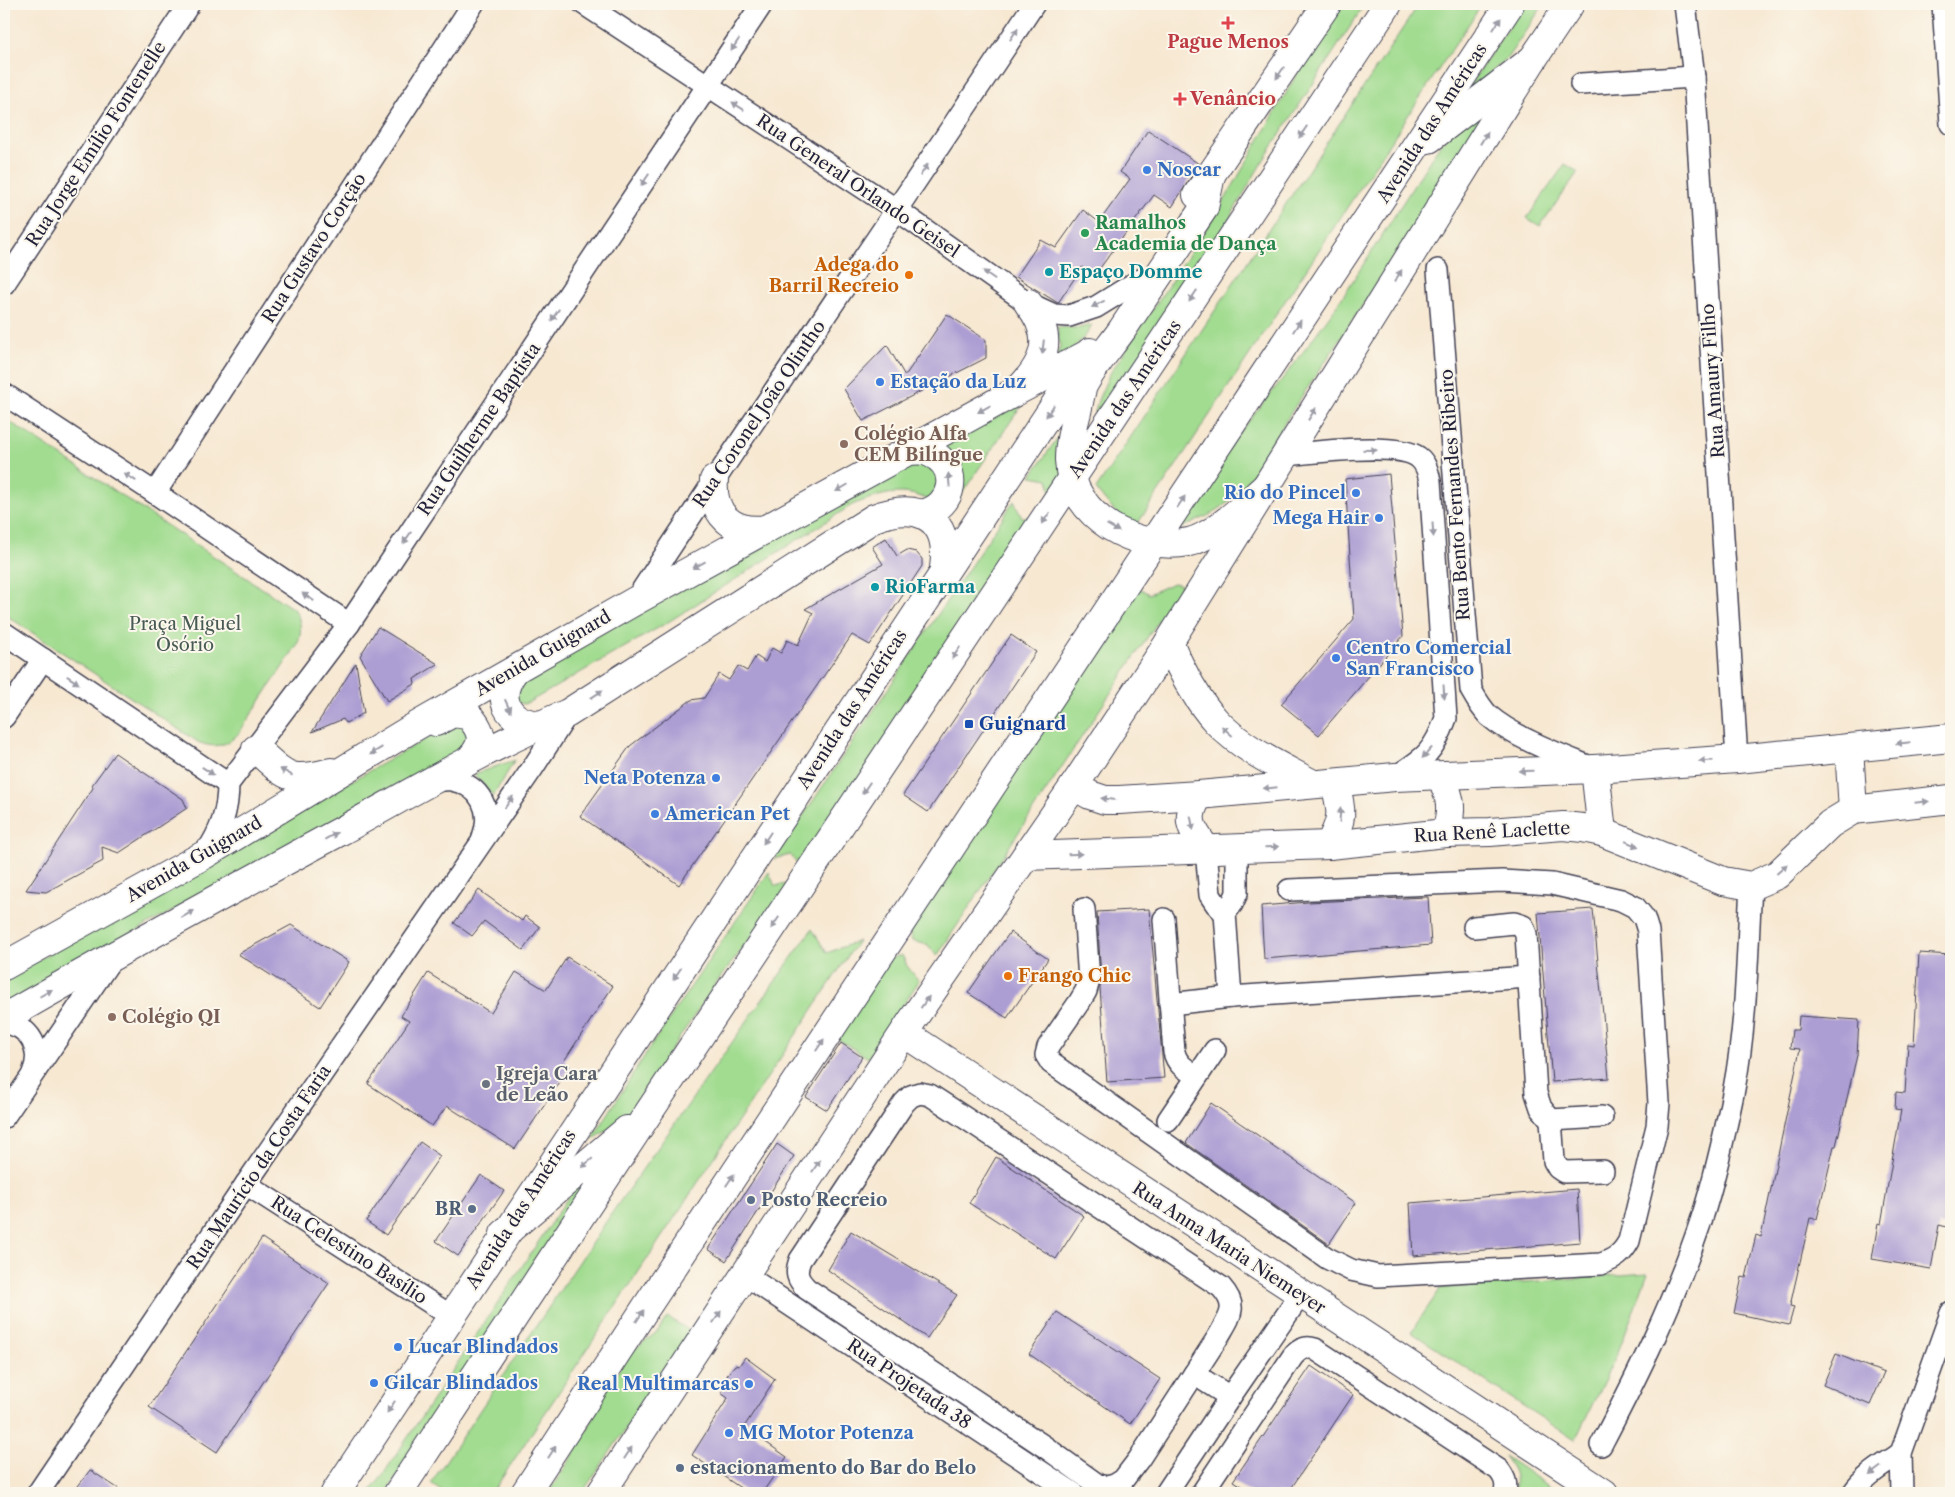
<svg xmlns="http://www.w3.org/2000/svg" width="1955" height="1497" font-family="'Libre Caslon Text',serif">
<rect width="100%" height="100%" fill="#fbf7ec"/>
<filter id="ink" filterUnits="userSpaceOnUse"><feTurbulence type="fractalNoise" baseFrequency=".02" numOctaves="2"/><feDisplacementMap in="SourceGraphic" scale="10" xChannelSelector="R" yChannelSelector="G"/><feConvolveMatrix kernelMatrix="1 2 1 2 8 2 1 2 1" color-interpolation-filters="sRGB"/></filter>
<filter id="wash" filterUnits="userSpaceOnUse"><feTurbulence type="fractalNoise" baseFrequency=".0096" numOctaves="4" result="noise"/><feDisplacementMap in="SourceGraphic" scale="20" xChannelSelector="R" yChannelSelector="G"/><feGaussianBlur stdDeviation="1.12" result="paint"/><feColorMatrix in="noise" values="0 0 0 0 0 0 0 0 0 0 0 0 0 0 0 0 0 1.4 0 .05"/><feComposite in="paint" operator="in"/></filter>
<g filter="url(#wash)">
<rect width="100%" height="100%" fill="#f7e8d2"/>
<g fill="#a1dc90" stroke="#627f66">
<path d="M1342 4H1365L1261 164 1198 272 1087 443 1098 400 1109 375 1223 203 1312 48Z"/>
<path d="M1419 4H1482L1136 526C1118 516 1108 506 1096 489Z"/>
<path d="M1524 4H1544L1508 57 1458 103Z"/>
<path d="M1514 72C1442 182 1372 293 1298 402 1274 436 1257 480 1223 506 1209 517 1192 523 1176 530L1236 437 1295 363 1338 304 1441 143Z"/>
<path d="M1565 164 1578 172 1540 226 1527 218Z"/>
<path d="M1092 325C1084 341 1072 349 1058 359L1057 354 1060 347 1057 327 1079 328Z"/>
<path d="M1028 396 948 514C915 485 890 490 852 505L665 624 531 701 524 704 515 701 510 684Z"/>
<path d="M4 418 295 610C302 623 302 632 297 645L239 733C227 746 214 749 198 742L4 614Z"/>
<path d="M1063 430 1065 476 1052 495 1048 479 1031 476Z"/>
<path d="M1014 501 1022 517 1036 518 802 868 790 855 774 859Z"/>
<path d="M1173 583 1182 585 937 956 928 945 912 941 909 930 1139 588 1149 594Z"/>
<path d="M456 725 464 727 469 735 466 747 4 1005V979L321 801 346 784 447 727Z"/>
<path d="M515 760 493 796 474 774Z"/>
<path d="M769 872 775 886 793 883 717 982 625 1118 591 1141 652 1044Z"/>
<path d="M812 929 827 953 858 941 492 1493H445L431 1483 616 1207Z"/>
<path d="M902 955 907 966 919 981 868 1058 836 1038 891 958Z"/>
<path d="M613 1150 386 1493H369L380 1479 581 1178Z"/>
<path d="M1648 1273 1618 1352 1575 1440 1411 1332 1441 1288Z"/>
<path d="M667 1317 692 1332 582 1493H548L580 1445 611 1381 631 1352 657 1332Z"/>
<path d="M1504 1456 1559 1493H1514C1518 1477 1514 1469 1504 1456Z"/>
</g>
<g id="blocks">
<g fill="#ac9dd3">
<path d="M1148 130 1199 164 1172 207 1154 195 1094 276 1082 267 1058 303 1016 277 1041 240 1056 248 1083 210 1099 222 1130 179 1120 172Z"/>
<path d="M947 314 986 340V358L863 421 844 389 887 345 905 376Z"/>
<path d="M1389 474 1403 636 1319 735 1281 704 1354 619 1345 479Z"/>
<path d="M886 538 897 556 907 550 916 552 922 559V566L870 645 852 635 679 885 580 816 630 746 691 700 704 698 719 674 729 680 738 666 747 671 756 656 765 662 772 648 781 653 787 640 798 645 813 613 805 609 883 564 872 547Z"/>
<path d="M378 627 438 664 414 679 415 684 387 701 360 656Z"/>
<path d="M1011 635 1036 652 928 812 903 795Z"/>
<path d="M356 663 364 713 346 723 343 719 312 732Z"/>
<path d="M115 753 183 799 187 808 119 853 102 847 103 861 46 892 26 890 93 788 92 785Z"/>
<path d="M479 890 522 921 525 916 540 927 523 950 484 921 472 936 454 923Z"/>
<path d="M1428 897 1431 945 1264 959 1261 906 1308 902Z"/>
<path d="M1149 909 1164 1078 1107 1082 1100 988 1101 979 1097 912Z"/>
<path d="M1593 909 1609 1078 1552 1082 1538 913Z"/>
<path d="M291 925 349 962 320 1007 238 954Z"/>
<path d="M1010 932 1048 959 1007 1018 968 993Z"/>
<path d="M1919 953 1951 955V1228L1939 1225 1931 1269 1872 1259 1878 1223 1881 1224 1901 1110 1895 1109 1896 1092 1905 1093 1908 1044 1914 1045Z"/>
<path d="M567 957 613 986 564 1061 570 1067 515 1149 447 1106 432 1126 368 1084 409 1021 401 1016 428 973 491 1013 516 972 546 990Z"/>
<path d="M1799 1016 1859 1020 1857 1055 1836 1146H1834L1817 1219 1810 1218 1790 1306 1794 1307 1789 1325 1734 1313 1742 1277 1746 1278 1756 1235 1761 1237 1800 1049 1790 1048 1792 1030H1798Z"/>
<path d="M841 1043 862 1057 827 1110 806 1097Z"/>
<path d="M1211 1103 1356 1203 1329 1244 1186 1143Z"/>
<path d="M420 1142 440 1156 386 1235 366 1221Z"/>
<path d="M777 1144 794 1156 726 1261 708 1249Z"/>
<path d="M996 1157 1084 1216 1056 1259 969 1203Z"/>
<path d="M481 1175 504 1191 458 1256 436 1241Z"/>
<path d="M1577 1189 1580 1242 1413 1256 1410 1203Z"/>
<path d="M851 1231 957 1295 927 1338 828 1270Z"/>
<path d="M262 1238 329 1283 217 1452 149 1407Z"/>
<path d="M1057 1312 1160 1379 1130 1424 1029 1354Z"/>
<path d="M1836 1354 1884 1373 1870 1405 1823 1385Z"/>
<path d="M745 1357 775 1379 744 1427 787 1457 762 1493H748L692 1455 728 1398 721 1393 726 1386 724 1382 729 1372 735 1365 739 1366Z"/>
<path d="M1311 1366 1353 1395 1288 1493H1252L1233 1481Z"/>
<path d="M90 1470 125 1493H73Z"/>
</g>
</g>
</g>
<g filter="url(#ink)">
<use href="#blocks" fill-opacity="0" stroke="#424052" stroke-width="1"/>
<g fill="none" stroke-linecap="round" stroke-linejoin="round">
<g stroke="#424052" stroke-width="24">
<g id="street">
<path d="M584 4 897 210 1028 303 1054 315 1069 316 1096 307 1140 280"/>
<path d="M1685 4 1694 77 1737 759"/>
<path d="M1943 4 1951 124"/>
<path d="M1581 84 1694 77"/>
<path d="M1438 270 1471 690C1476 699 1482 709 1489 716 1513 737 1561 755 1590 767"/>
<path d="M4 284 189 4"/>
<path d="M4 394 155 493 349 624"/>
<path d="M1287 455C1313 452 1399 442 1418 457 1426 463 1428 472 1430 481L1446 718C1434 752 1425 758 1395 777"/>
<path d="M155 493 473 4"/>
<path d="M635 601C766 400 902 204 1034 4"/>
<path d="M4 633 228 784"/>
<path d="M4 717 43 659"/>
<path d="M431 781C438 781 445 779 451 780 481 785 493 811 483 837"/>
<path d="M1206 849 1210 895 1216 904 1225 913 1232 904 1237 893V848"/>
<path d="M206 853C221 831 228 811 228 784L349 624 762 4"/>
<path d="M1084 909 1089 980 1086 991 1080 1001 1048 1047 1046 1055 1051 1063 1327 1258 1351 1270 1378 1276 1601 1264C1615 1259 1622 1254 1629 1241L1657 1126 1659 1103 1648 931 1644 918 1635 907 1621 900 1552 884 1502 881 1289 890"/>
<path d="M1225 913 1231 997"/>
<path d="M1164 919 1174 1052C1177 1065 1186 1069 1197 1076"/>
<path d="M1474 927 1514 923 1523 926 1526 934 1536 1093 1541 1108 1551 1120 1554 1161 1558 1168 1564 1172 1603 1171"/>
<path d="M1170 1004 1231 997 1529 977"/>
<path d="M4 1023C30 1025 43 1050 33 1073"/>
<path d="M920 1093 930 1095 950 1108 1221 1287C1239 1307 1230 1316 1218 1337L1139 1459 1123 1480 1115 1485 1107 1487 1098 1485 1045 1447 807 1289C797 1279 795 1273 800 1260L904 1103 911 1096Z"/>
<path d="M4 1117 112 958"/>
<path d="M1168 1120 1215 1050"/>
<path d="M1551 1120 1602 1117"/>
<path d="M246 1184 451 1316"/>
<path d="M745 1275 1073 1493"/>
<path d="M1194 1374 1230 1397"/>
<path d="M1601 1445C1639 1373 1675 1299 1701 1221 1715 1178 1725 1133 1734 1089 1747 1022 1747 953 1751 886"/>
<path d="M38 1493 246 1184 532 769 568 713"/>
<path d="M1166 1493 1230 1397 1301 1294"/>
<path d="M1202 1493 1293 1356C1300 1349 1305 1346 1315 1349L1499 1470C1505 1478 1507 1483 1505 1493"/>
<path d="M1853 1493C1865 1475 1884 1465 1901 1453"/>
<path d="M1902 1493 1901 1453 1951 1313"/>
</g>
</g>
<g stroke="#424052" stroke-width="30">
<g id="secondary">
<path d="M1197 195 1327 4"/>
<path d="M1021 387C1048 359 1053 334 1028 303"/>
<path d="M906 451C914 451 923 449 930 453 961 466 955 507 922 514"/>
<path d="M714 480C711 514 732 534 766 529"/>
<path d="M1169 642C1181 670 1195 698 1216 721 1242 749 1280 766 1313 784"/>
<path d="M515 670C494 697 506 722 540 725"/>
<path d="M436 722 453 713 468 715C485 733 485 745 467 762"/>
<path d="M1849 748 1853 810"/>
<path d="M256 749C287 777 289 783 331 772"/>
<path d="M1595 769 1602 832"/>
<path d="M1441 776C1451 799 1453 808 1446 833"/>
<path d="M1074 786 1090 795 1105 800H1119L1199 795 1395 777 1595 769 1737 759 1951 738"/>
<path d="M1199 795C1184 819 1191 828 1206 849"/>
<path d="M1329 845C1344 818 1342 812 1335 783"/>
<path d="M1026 856 1329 845 1446 833 1490 832 1563 826 1583 828 1602 832 1723 881 1751 886 1777 875 1830 824 1853 810 1951 799"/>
<path d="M4 966 204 855 411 729 635 601 1017 391 1088 354"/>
<path d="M4 1018C115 954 228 892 341 831 416 790 490 746 568 713L874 518C918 501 951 517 944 568"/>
<path d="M904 1033 1604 1493"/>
<path d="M335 1493C585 1112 835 731 1090 352"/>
<path d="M601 1493 911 1022 1074 786 1169 642 1533 59 1570 4"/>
</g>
</g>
<g stroke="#424052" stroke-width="30">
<g id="highway">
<path d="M1429 139 1533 59"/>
<path d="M1211 175 1204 208C1177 248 1149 289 1122 330 1110 347 1092 368 1083 386 1080 394 1079 404 1077 412 1073 427 1069 445 1069 460 1071 518 1137 552 1189 542 1214 537 1248 502 1268 485"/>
<path d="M504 1234 627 1130"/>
<path d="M398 1493 651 1109 1388 4"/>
<path d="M525 1493 645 1309 1510 4"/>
</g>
</g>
<use href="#street" stroke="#fff" stroke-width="21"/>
<use href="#secondary" stroke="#fff" stroke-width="28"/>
<use href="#highway" stroke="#fff" stroke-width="28"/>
</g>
<defs><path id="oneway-solid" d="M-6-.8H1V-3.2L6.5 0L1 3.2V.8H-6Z" transform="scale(1.25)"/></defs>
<g fill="#9c9ca7">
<use href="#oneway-solid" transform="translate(1497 24) rotate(-57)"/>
<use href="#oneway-solid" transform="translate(1014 34) rotate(-57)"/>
<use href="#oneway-solid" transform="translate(735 45) rotate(123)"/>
<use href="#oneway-solid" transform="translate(1280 73) rotate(124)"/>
<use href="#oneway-solid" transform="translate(738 106) rotate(-147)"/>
<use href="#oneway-solid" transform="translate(1303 132) rotate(124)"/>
<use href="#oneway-solid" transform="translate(1484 138) rotate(-58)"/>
<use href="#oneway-solid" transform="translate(924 170) rotate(-56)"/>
<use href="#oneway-solid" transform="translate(645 180) rotate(124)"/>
<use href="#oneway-solid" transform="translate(989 275) rotate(-145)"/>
<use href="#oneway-solid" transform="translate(1398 276) rotate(-58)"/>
<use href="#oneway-solid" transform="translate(1193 296) rotate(124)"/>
<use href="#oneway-solid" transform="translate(1098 304) rotate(153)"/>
<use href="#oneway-solid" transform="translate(555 315) rotate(124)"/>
<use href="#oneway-solid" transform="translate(1297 326) rotate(-56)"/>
<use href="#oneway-solid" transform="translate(1043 347) rotate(97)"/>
<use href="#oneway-solid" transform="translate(984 409) rotate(151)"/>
<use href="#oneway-solid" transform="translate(1050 411) rotate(124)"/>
<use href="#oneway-solid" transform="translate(1312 414) rotate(-58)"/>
<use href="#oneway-solid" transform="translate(1370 450) rotate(1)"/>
<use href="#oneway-solid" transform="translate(130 477) rotate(-147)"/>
<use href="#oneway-solid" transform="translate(949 480) rotate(-95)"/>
<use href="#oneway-solid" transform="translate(842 488) rotate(150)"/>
<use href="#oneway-solid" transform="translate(1181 502) rotate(-56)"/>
<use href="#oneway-solid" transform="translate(1046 518) rotate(124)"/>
<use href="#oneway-solid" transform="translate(1113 528) rotate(30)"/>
<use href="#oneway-solid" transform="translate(1433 530) rotate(86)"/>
<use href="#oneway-solid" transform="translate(407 538) rotate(124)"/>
<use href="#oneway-solid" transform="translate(699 565) rotate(151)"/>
<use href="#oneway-solid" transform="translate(308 597) rotate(-146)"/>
<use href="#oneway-solid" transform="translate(956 653) rotate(124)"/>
<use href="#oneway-solid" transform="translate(73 680) rotate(34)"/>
<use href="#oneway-solid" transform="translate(1444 692) rotate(86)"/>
<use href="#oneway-solid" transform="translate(597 694) rotate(-33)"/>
<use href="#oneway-solid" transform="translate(508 706) rotate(65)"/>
<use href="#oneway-solid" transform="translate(1227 731) rotate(-138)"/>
<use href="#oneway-solid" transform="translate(1903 743) rotate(174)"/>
<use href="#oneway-solid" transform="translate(376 751) rotate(149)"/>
<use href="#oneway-solid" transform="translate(1427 753) rotate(133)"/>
<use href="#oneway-solid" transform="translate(1706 761) rotate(176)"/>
<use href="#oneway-solid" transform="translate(208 771) rotate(34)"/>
<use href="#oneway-solid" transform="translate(1526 771) rotate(178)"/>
<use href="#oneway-solid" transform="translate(286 772) rotate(-152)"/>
<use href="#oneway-solid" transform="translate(866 788) rotate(124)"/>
<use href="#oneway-solid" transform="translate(1270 788) rotate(174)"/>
<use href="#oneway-solid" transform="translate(1108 799) rotate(-173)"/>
<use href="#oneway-solid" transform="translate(509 802) rotate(-55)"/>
<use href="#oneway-solid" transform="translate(1922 802) rotate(-6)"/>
<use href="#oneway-solid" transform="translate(1340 815) rotate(-86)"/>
<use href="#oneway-solid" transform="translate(1192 823) rotate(79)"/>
<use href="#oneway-solid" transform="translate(331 836) rotate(-29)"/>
<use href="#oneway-solid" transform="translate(767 838) rotate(123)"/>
<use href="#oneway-solid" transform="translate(1632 844) rotate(22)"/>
<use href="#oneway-solid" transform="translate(1272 847) rotate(-2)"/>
<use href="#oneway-solid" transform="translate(1075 854) rotate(-2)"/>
<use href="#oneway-solid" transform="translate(1782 869) rotate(-42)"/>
<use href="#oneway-solid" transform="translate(188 914) rotate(-29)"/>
<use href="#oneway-solid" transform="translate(775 923) rotate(124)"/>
<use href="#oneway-solid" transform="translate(677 974) rotate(124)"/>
<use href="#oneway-solid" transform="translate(46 993) rotate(-30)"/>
<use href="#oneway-solid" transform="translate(925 1002) rotate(-54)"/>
<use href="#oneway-solid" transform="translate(820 1045) rotate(-56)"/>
<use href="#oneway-solid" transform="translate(587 1163) rotate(140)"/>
<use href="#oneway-solid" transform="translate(816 1166) rotate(-57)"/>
<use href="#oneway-solid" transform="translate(730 1180) rotate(-56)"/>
<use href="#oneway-solid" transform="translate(640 1316) rotate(-57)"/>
<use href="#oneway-solid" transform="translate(717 1317) rotate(-56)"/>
<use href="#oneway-solid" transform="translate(391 1407) rotate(123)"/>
<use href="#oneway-solid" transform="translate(552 1452) rotate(-57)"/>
<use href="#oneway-solid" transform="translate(628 1453) rotate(-57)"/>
<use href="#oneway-solid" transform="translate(1875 1471) rotate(143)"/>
</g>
</g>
<g fill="#e0444e" stroke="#fbf7ec" stroke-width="2">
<path d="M1225.5 15.5h5v5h5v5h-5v5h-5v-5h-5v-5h5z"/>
<path d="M1177.5 91.5h5v5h5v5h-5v5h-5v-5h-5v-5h5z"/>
</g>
<g fill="#3f7fe0" stroke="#fbf7ec" stroke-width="2">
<circle cx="1147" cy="170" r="5"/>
<circle cx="880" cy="382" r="5"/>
<circle cx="1356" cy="493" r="5"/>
<circle cx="1379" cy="518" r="5"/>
<circle cx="1336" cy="658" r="5"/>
<circle cx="716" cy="778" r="5"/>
<circle cx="655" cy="814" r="5"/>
<circle cx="398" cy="1347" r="5"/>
<circle cx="374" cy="1383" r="5"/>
<circle cx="749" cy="1384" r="5"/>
<circle cx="729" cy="1433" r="5"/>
</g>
<circle fill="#2e9e5b" stroke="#fbf7ec" stroke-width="2" cx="1085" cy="233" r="5"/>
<g fill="#0f9aa8" stroke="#fbf7ec" stroke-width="2">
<circle cx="1049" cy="272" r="5"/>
<circle cx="875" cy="587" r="5"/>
</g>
<g fill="#e8710a" stroke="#fbf7ec" stroke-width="2">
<circle cx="909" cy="275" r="5"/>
<circle cx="1008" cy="976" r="5"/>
</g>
<g fill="#8d6e63" stroke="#fbf7ec" stroke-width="2">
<circle cx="844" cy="444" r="5"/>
<circle cx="112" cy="1017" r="5"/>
</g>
<rect fill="#1a4fb4" stroke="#fbf7ec" stroke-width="2" x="964" y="719" width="10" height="10" rx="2.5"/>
<circle fill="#6b7280" stroke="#fbf7ec" stroke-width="2" cx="486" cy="1084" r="5"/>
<g fill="#5c6f8a" stroke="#fbf7ec" stroke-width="2">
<circle cx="751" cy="1200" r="5"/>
<circle cx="472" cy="1209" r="5"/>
<circle cx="680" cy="1468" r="5"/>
</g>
<g text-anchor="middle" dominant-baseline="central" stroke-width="4" stroke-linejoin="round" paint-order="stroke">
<g font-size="18" font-weight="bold" fill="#be3a42" stroke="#fbf7ec">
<text x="1228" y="42">Pague Menos</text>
<text x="1190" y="99" text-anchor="start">Venâncio</text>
</g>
<g font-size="18" fill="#22223b" stroke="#fbf7ec">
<text transform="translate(1432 123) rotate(-57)">Avenida das Américas</text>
<text transform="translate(96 144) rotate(-57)">Rua Jorge Emílio Fontenelle</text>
<text transform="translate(858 186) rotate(34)">Rua General Orlando Geisel</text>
<text transform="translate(314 248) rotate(-57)">Rua Gustavo Corção</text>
<text transform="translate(1713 381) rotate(-94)">Rua Amaury Filho</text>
<text transform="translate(1125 399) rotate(-56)">Avenida das Américas</text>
<text transform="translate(759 414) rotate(-56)">Rua Coronel João Olintho</text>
<text transform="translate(479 429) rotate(-56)">Rua Guilherme Baptista</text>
<text transform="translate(1455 495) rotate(-94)">Rua Bento Fernandes Ribeiro</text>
<text transform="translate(543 653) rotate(-30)">Avenida Guignard</text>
<text transform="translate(852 709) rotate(-57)">Avenida das Américas</text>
<text transform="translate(1492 832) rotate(-3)">Rua Renê Laclette</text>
<text transform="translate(194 859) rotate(-30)">Avenida Guignard</text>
<text transform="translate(259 1167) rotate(-56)">Rua Maurício da Costa Faria</text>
<text transform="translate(521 1209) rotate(-57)">Avenida das Américas</text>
<text transform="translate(1229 1248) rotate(33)">Rua Anna Maria Niemeyer</text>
<text transform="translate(349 1250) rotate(33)">Rua Celestino Basílio</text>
<text transform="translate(909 1384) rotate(34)">Rua Projetada 38</text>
</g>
<g font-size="18" font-weight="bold" fill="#366cbe" stroke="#fbf7ec" text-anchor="start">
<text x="1157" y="170">Noscar</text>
<text x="890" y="382">Estação da Luz</text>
<text x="1346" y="493" text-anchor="end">Rio do Pincel</text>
<text x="1369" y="518" text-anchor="end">Mega Hair</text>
<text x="1346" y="648">Centro Comercial<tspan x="1346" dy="21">San Francisco</tspan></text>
<text x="706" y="778" text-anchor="end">Neta Potenza</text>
<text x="665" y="814">American Pet</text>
<text x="408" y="1347">Lucar Blindados</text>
<text x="384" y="1383">Gilcar Blindados</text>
<text x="739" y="1384" text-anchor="end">Real Multimarcas</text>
<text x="739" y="1433">MG Motor Potenza</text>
</g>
<g font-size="18" font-weight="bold" fill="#27864d" stroke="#fbf7ec" text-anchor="start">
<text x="1095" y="223">Ramalhos<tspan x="1095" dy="21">Academia de Dança</tspan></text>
</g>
<g font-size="18" font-weight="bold" fill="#c56008" stroke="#fbf7ec" text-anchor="end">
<text x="899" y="265">Adega do<tspan x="899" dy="21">Barril Recreio</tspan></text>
<text x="1018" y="976" text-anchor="start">Frango Chic</text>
</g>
<g font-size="18" font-weight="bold" fill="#0d838f" stroke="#fbf7ec" text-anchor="start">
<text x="1059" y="272">Espaço Domme</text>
<text x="885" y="587">RioFarma</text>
</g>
<g font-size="18" font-weight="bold" fill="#785e54" stroke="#fbf7ec" text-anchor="start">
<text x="854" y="434">Colégio Alfa<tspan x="854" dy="21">CEM Bilíngue</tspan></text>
<text x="122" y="1017">Colégio QI</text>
</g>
<g font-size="18" fill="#485a54" stroke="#fbf7ec">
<text x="185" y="624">Praça Miguel<tspan x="185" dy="21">Osório</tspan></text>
</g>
<g font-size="18" font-weight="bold" fill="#164399" stroke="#fbf7ec" text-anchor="start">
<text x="979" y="724">Guignard</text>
</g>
<g font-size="18" font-weight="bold" fill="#5b616d" stroke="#fbf7ec" text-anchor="start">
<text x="496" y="1074">Igreja Cara<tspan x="496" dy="21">de Leão</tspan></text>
</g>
<g font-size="18" font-weight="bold" fill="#4e5e75" stroke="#fbf7ec" text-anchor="start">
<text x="761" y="1200">Posto Recreio</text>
<text x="462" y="1209" text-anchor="end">BR</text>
<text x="690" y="1468">estacionamento do Bar do Belo</text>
</g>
</g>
<rect width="1955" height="1497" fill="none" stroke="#fbf7ec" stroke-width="20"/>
</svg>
